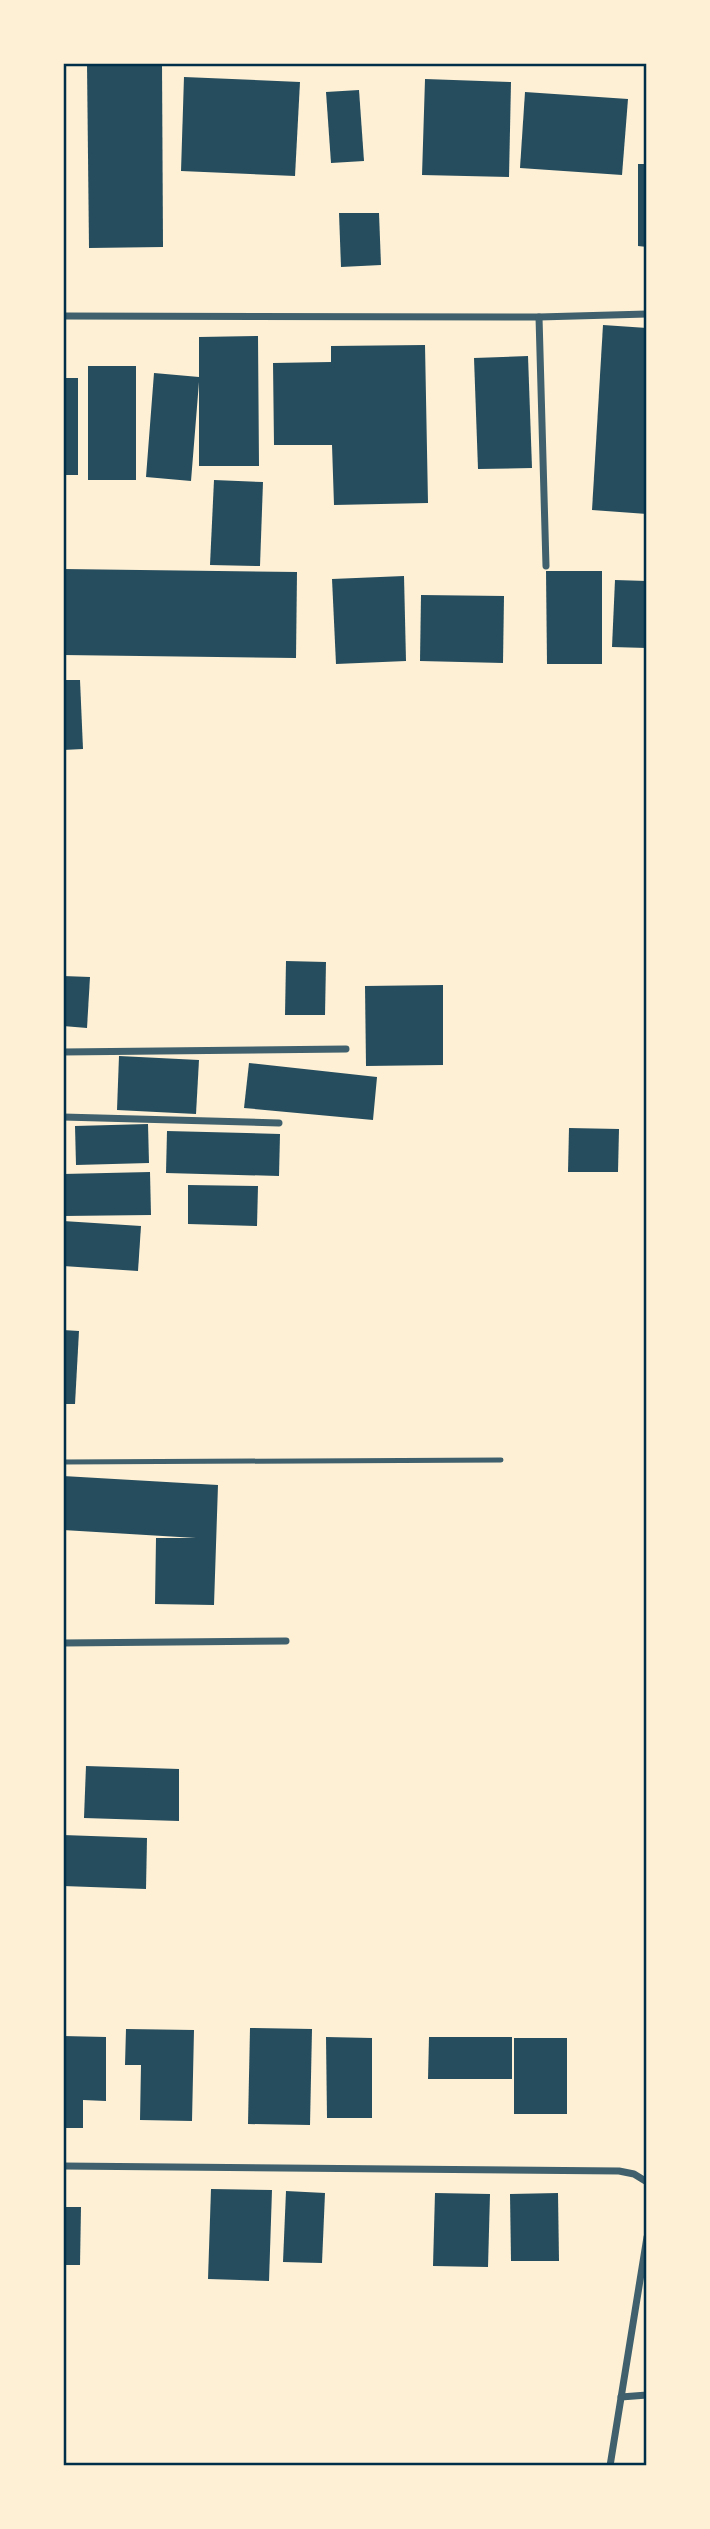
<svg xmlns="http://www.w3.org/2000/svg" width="710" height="2529" font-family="Commissioner,sans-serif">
<rect width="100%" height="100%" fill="#fdf0d5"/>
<g fill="#264d5e">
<path d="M162 63 163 247 89 248 87 64Z"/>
<path d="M184 77 300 82 295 176 181 171Z"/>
<path d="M425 79 511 82 509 177 422 175Z"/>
<path d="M359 90 364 161 331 163 326 92Z"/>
<path d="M525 92 628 99 622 175 520 168Z"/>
<path d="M638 164H647V247L638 246Z"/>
<path d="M339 213H379L381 265 341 267Z"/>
<path d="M603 325 647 328V514L592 510Z"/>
<path d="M258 336 259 466H199V382L191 481 146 477 154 373 199 377V337Z"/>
<path d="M425 345 428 503 334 505 332 445H274L273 363 331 362V346Z"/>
<path d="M528 356 532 468 478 469 474 358Z"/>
<rect x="88" y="366" width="48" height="114"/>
<rect x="63" y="378" width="15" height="97"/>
<path d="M214 480 263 482 260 566 210 565Z"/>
<path d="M63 569 297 572 296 658 63 655Z"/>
<path d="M546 571H602V664H547Z"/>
<path d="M404 576 406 661 336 664 332 579Z"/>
<path d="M615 580 647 581V648L612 647Z"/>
<path d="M421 595 504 596 503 663 420 661Z"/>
<path d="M63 680H80L83 749 63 750Z"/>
<path d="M286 961 326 962 325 1015H285Z"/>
<path d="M63 976 90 977 87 1028 63 1026Z"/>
<path d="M443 985V1065L366 1066 365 986Z"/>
<path d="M119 1056 199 1060 196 1114 117 1110Z"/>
<path d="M249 1063 377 1077 373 1120 244 1108Z"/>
<path d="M148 1124 149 1163 76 1165 75 1126Z"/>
<path d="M569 1128 619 1129 618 1172H568Z"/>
<path d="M167 1131 280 1134 279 1176 166 1173Z"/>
<path d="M150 1172 151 1215 63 1216V1174Z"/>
<path d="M188 1185 258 1186 257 1226 188 1224Z"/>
<path d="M63 1221 141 1226 138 1271 63 1266Z"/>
<path d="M63 1330 79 1331 75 1404H63Z"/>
<path d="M63 1476 218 1485 214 1605 155 1604 156 1538H196L63 1530Z"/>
<path d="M86 1766 179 1769V1821L84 1818Z"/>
<path d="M63 1835 147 1838 146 1889 63 1886Z"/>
<path d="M250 2028 312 2029 310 2125 248 2124Z"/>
<path d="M126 2029 194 2030 192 2121 140 2120 141 2065H125Z"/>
<path d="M63 2036 106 2037V2101L83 2100V2128H63Z"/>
<path d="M326 2037 372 2038V2118H327Z"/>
<path d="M429 2037H512V2079H428Z"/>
<rect x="514" y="2038" width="53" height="76"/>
<path d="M211 2189 272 2190 269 2281 208 2279Z"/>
<path d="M286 2191 325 2193 322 2263 283 2262Z"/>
<path d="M435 2193 490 2194 488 2267 433 2266Z"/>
<path d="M558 2193 559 2261H511L510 2194Z"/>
<path d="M63 2207H81L80 2265H63Z"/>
</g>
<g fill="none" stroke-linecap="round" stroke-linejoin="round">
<path stroke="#3f606c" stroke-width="5" d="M63 1462 501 1460"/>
<g stroke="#3f606c" stroke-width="7">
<path d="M63 316 539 317 647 314"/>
<path d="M539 317 546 566"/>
<path d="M63 1052 346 1049"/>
<path d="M63 1117 279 1123"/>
<path d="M63 1643 286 1641"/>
<path d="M63 2166 619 2171 634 2174 647 2182"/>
<path d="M621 2397 647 2395"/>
<path d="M610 2466 647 2237"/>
</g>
</g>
<rect width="710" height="2529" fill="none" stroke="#fdf0d5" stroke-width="130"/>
<rect x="65" y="65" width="580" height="2399" fill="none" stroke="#003049" stroke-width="2.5"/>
</svg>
